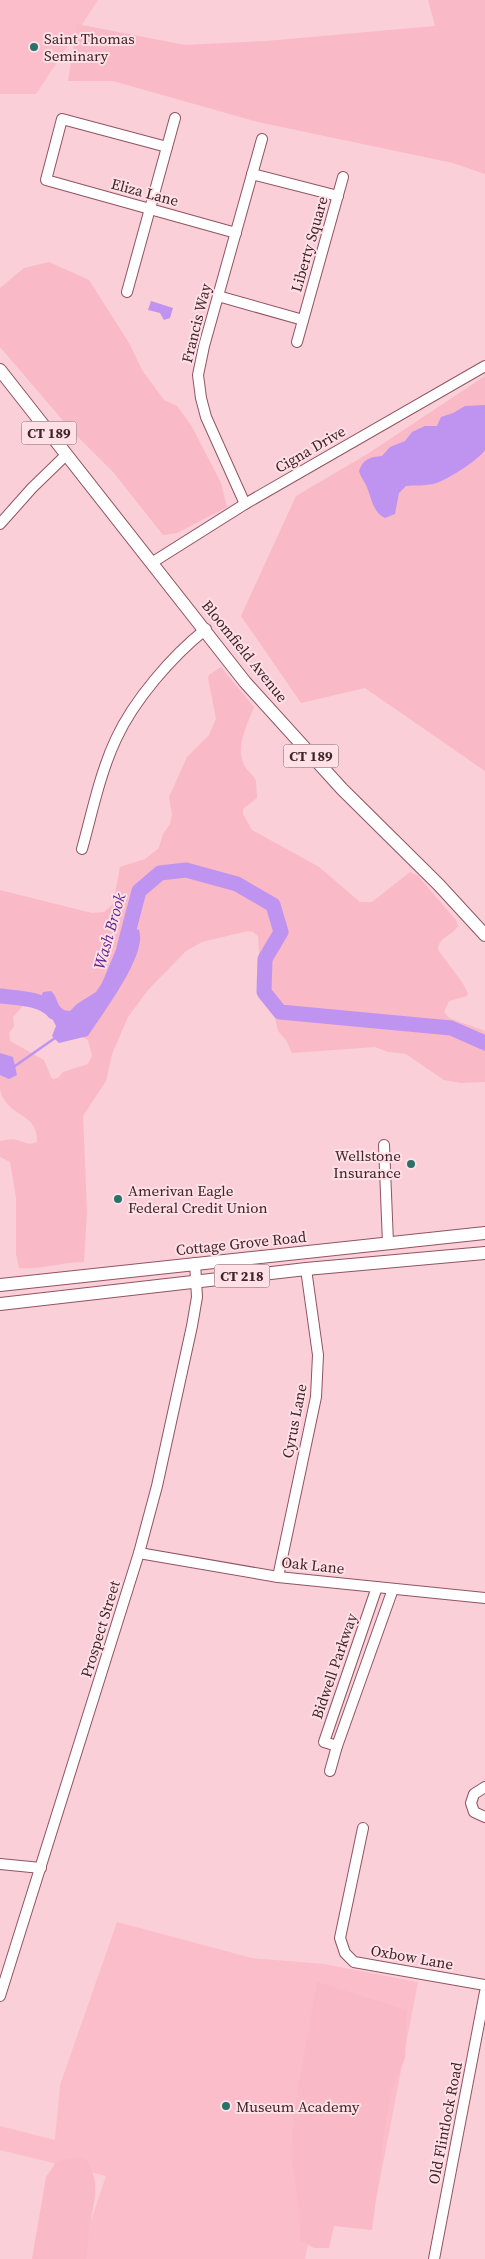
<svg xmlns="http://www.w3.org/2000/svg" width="485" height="2259" font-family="'Source Serif 4',serif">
<rect width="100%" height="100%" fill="#facfd7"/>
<g fill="#fcbdca">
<path d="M0 0H98L36 94H0Z"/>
<path d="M117 1922 252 1958 324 1964 418 1982 371 2226 314 2212 305 2259H78L106 2176 0 2150V2126L55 2140 60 2085Z"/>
</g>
<g fill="#f9b9c7" fill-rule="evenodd">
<path d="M428 0H485V174L453 163 258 122 113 81H68L77 24 185 45 266 41 435 26Z"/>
<path d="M49 262 89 280 129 343 142 370 164 400 177 406 191 425 221 483 227 507 177 533 163 535 114 473 72 431 0 347V288L24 268Z"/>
<path d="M485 376V771L365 688 301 703 241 616 296 496 369 453Z"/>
<path d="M221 667 254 707C248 723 235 746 244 765 247 771 253 774 256 781L257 798 243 809V814L252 830 319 867 360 902H372L410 872 418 876 456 920 458 926C452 936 438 937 438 950L462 982 468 993 467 996 449 1001 444 1012 449 1018 485 1031V1082L461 1083 444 1080 406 1054 388 1052 375 1047 292 1053 286 1040 278 1031 270 997 261 982 258 936 253 932 248 931 202 942 186 951 148 990 128 1017 112 1054 106 1081 83 1116 87 1211 84 1262C62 1262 41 1270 19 1268L16 1254V1198L10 1162 0 1157V1141C5 1140 12 1138 17 1140 25 1142 28 1146 37 1142 38 1111 8 1119 0 1090V890L92 913 104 912 113 904 120 867 145 859 159 848 163 834 170 824 172 814 169 797 187 757 209 735 216 719 208 678 209 675ZM27 1001 45 1007 57 1026 88 1040 92 1056 88 1064 63 1072 58 1078 52 1079 44 1060 10 1041 9 1033 14 1026 13 1017Z"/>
<path d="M317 1982 407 2010 405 2058 392 2089 385 2125 372 2230 334 2226 329 2248H314L300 2240 299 2209 291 2156 293 2116Z"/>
<path d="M80 2157 87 2160C100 2183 95 2196 91 2220 88 2233 88 2246 86 2259H32L46 2177 57 2161Z"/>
</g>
<g fill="#bf93f0">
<path d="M151 301 173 308 170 318 164 320 160 313 148 310Z"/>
<path d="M485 405V450C477 461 446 481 433 484 424 486 415 485 406 486L399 493 395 514 385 518C374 513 372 501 368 490 366 483 361 478 359 471 363 459 370 457 382 456L390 447 405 441 412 432 425 426H437L441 417 453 413 465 406Z"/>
<path d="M133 928 139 930C148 955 101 1015 88 1036L59 1043 52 1036 56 1026 53 1020 37 1007 43 992 51 991C59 998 56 1011 70 1011L77 1004 96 992 102 983 123 933Z"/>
<path d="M0 1053 13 1057 17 1075 9 1079 0 1075Z"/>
</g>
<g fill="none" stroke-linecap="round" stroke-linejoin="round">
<path stroke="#bf93f0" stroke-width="2.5" d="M15 1066 55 1038"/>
<g stroke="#bf93f0" stroke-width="15">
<path d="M124 948 139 891 160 873 186 870 237 884 273 905 281 932 265 959 264 992 280 1012 451 1028 485 1043"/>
<path d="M0 996C17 998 43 998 54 1012"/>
</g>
<g stroke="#915362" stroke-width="12">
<g id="minor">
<path d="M167 147 62 119 46 180 236 233"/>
<path d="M252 174 338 196"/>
<path d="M127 292 175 118"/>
<path d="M218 296 303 320"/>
<path d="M297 342 343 177"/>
<path d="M245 504 206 417 201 398 198 375 204 346 262 139"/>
<path d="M0 524 32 488 66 455"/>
<path d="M153 562 245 504 485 366"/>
<path d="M82 849C92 813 100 773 116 739 134 700 172 656 206 629"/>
<path d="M384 1145 388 1243"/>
<path d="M139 1553 278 1577 485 1598"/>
<path d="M278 1577 316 1397 318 1355 306 1269"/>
<path d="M377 1587 324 1742 337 1746 393 1589"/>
<path d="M330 1771 337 1746"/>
<path d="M485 1787 474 1794 471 1803 474 1812 485 1817"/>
<path d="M363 1828 340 1938 345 1953 354 1962 485 1985"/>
<path d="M0 1864 41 1868"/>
<path d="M0 1996 139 1553 157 1486 192 1326 197 1297 195 1263"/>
<path d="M434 2259 485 1992"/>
</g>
</g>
<g stroke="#915362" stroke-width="14">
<g id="major">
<path d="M0 370 245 682 342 789 439 885 485 935"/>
<path d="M0 1285 485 1233"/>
<path d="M0 1304 306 1269 485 1253"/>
</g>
</g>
<use href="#minor" stroke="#fff" stroke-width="10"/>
<use href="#major" stroke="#fff" stroke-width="12"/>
</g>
<g fill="#297169" stroke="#fee0e6" stroke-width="2">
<circle cx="34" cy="47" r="5"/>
<circle cx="411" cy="1164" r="5"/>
<circle cx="118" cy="1199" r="5"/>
<circle cx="226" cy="2106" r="5"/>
</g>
<g text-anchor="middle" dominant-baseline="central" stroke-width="4" stroke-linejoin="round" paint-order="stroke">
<g fill="#fee0e6" stroke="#785c62" stroke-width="1">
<rect x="21.5" y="421.5" width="55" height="23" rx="4"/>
<rect x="283.5" y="744.5" width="55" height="23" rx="4"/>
<rect x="214.5" y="1264.5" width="55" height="23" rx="4"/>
</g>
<g font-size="14" font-weight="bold" fill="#3f242a">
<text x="49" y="433">CT 189</text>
<text x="311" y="756">CT 189</text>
<text x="242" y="1276">CT 218</text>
</g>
<g font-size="15" fill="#3f242a" stroke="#fee0e6" text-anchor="start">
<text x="44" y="38">Saint Thomas<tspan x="44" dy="17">Seminary</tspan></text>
<text x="401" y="1155" text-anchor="end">Wellstone<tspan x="401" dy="17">Insurance</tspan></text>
<text x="128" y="1190">Amerivan Eagle<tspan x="128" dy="17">Federal Credit Union</tspan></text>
<text x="236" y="2106">Museum Academy</text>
</g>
<g font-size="15" fill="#3f242a" stroke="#fee0e6">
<text transform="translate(145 192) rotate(15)">Eliza Lane</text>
<text transform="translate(309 244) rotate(-74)">Liberty Square</text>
<text transform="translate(196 323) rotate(-76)">Francis Way</text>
<text transform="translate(310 449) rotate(-30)">Cigna Drive</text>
<text transform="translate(245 651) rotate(51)">Bloomfield Avenue</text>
<text transform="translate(241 1243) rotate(-6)">Cottage Grove Road</text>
<text transform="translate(294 1421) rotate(-79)">Cyrus Lane</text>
<text transform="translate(313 1565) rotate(6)">Oak Lane</text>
<text transform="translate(100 1629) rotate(-73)">Prospect Street</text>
<text transform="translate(334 1666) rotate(-71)">Bidwell Parkway</text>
<text transform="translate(412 1957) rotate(10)">Oxbow Lane</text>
<text transform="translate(445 2123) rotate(-79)">Old Flintlock Road</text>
</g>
<g font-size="16" font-style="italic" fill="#5e238e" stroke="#fee0e6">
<text transform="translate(109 931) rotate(-74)">Wash Brook</text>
</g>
</g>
</svg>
